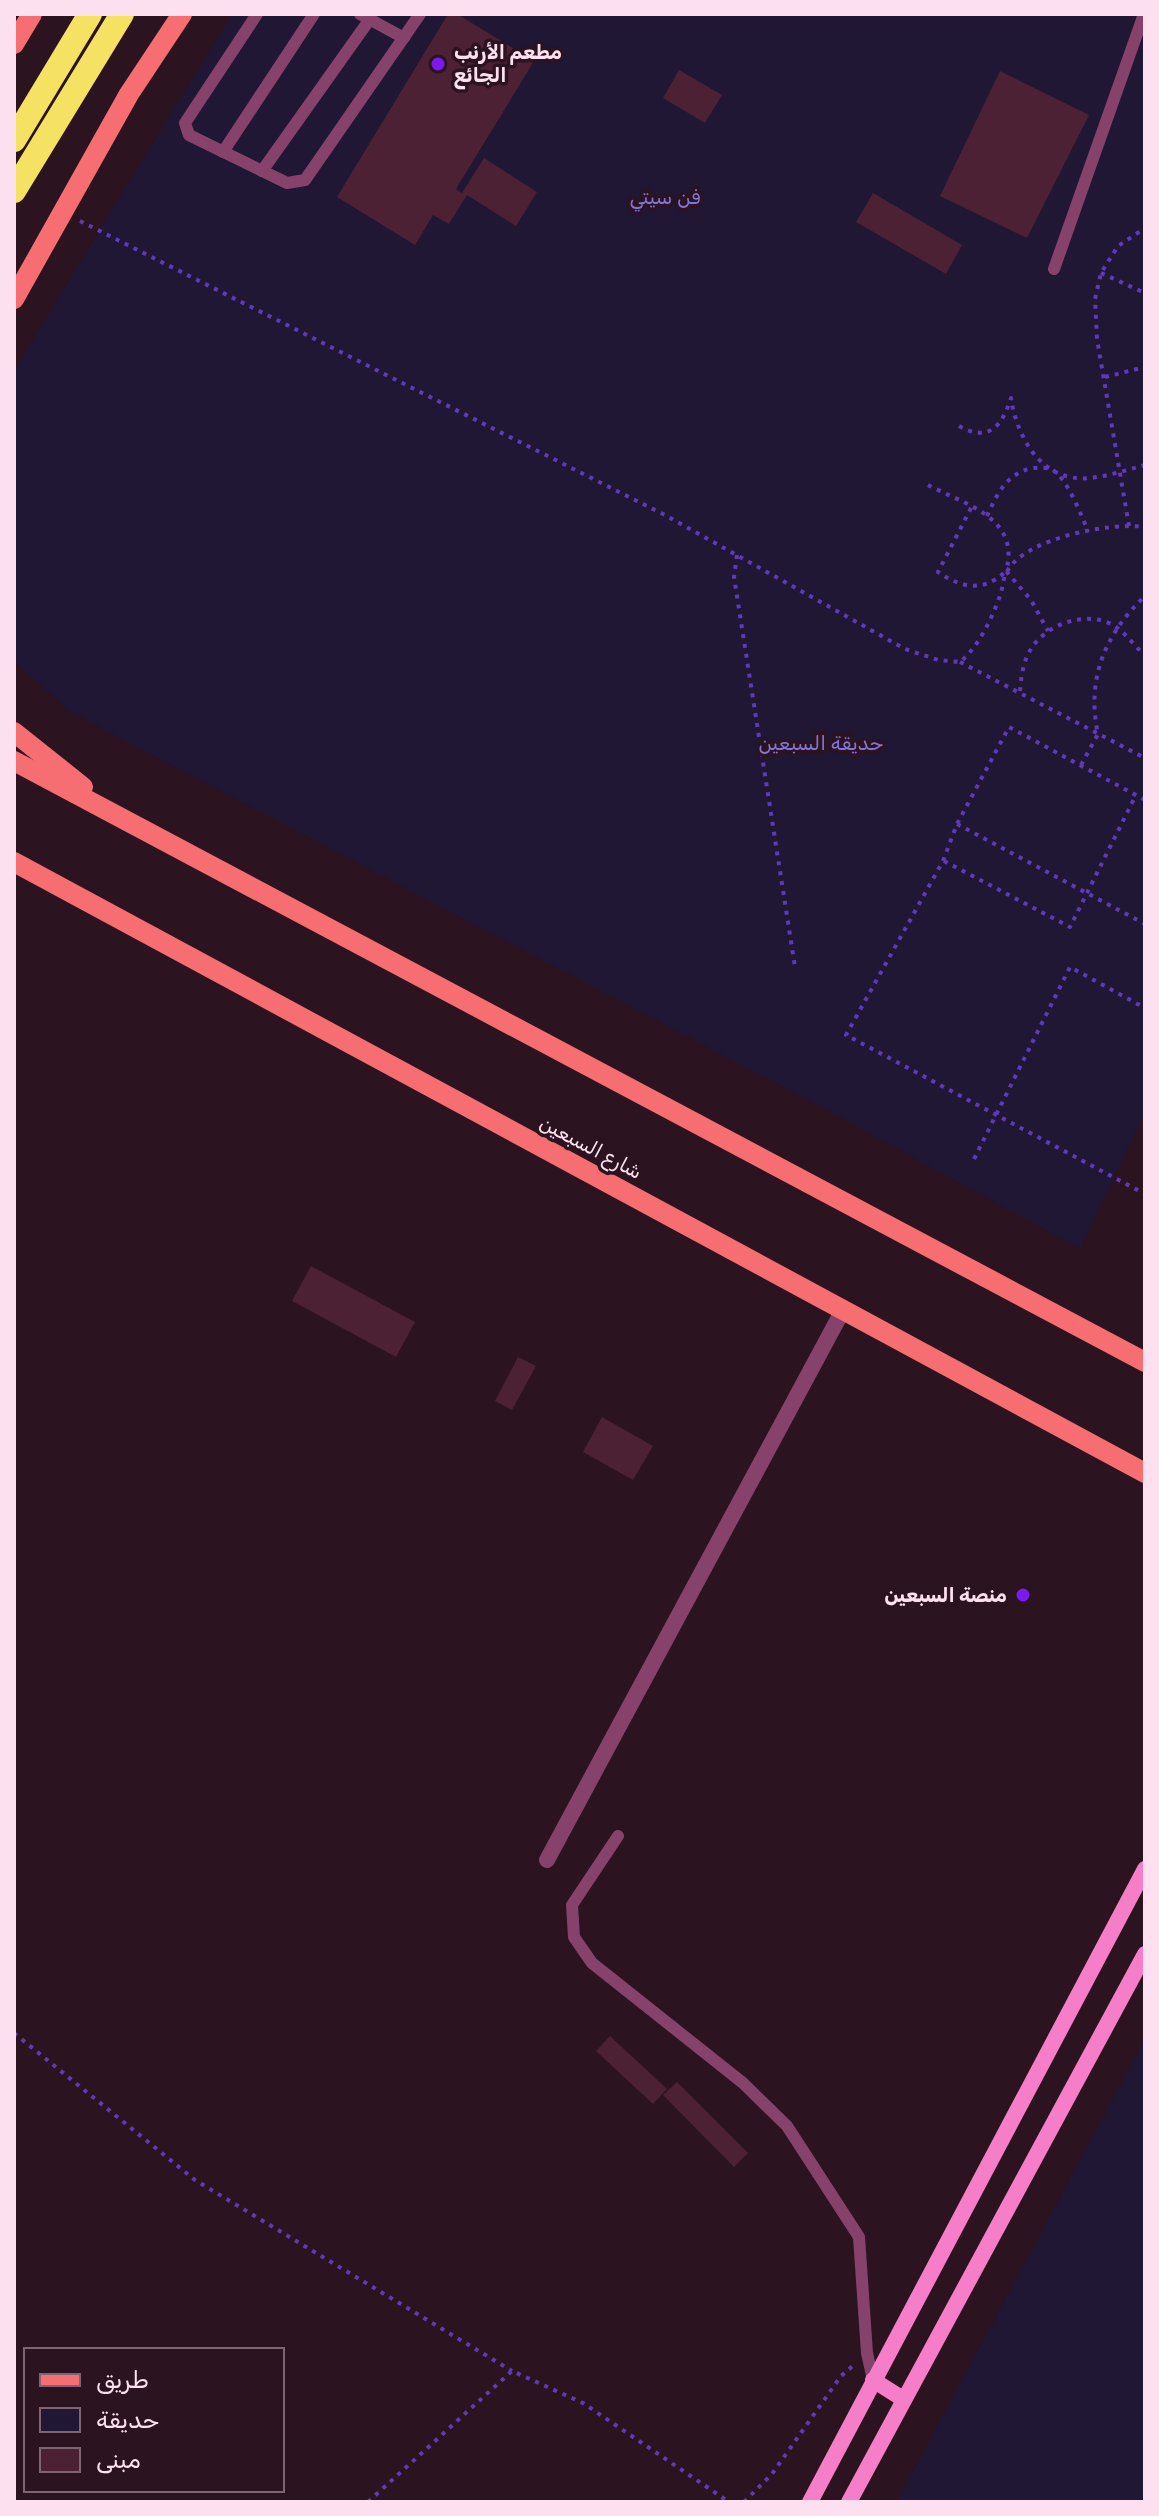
<svg xmlns="http://www.w3.org/2000/svg" width="1159" height="2516" font-family="Rubik,Vazirmatn,sans-serif">
<rect width="100%" height="100%" fill="#2b131f"/>
<g fill="#201735">
<path d="M232 14H1145V1113L1080 1249 816 1104 69 711 14 661V370Z"/>
<path d="M1145 2039V2502H897L898 2499Z"/>
</g>
<g fill="#4b2133">
<path d="M448 14H457L534 61 456 189 462 193 484 158 537 192 516 226 467 195 449 224 433 215 415 245 337 197Z"/>
<path d="M679 70 722 95 705 123 663 98Z"/>
<path d="M1000 71 1089 115 1027 238 940 196Z"/>
<path d="M873 193 962 245 946 274 856 222Z"/>
<path d="M311 1266 415 1322 396 1357 292 1301Z"/>
<path d="M518 1357 536 1366 512 1410 495 1401Z"/>
<path d="M602 1417 653 1446 633 1480 583 1452Z"/>
<path d="M610 2036 667 2089 653 2104 596 2051Z"/>
<path d="M677 2082 748 2153 734 2167 663 2095Z"/>
</g>
<g fill="none" stroke-linecap="round" stroke-linejoin="round">
<g stroke="#5e3ab7" stroke-width="4" stroke-dasharray="4 6" stroke-linecap="butt">
<path d="M80 221 663 514 905 649 938 660 960 662C980 645 992 618 1001 593 1003 586 1003 577 1008 570 1027 538 1110 522 1145 527"/>
<path d="M1101 273 1145 293"/>
<path d="M1105 377 1145 367"/>
<path d="M959 426C989 443 1002 426 1011 398 1017 438 1042 483 1090 478 1108 476 1127 470 1145 465"/>
<path d="M928 485C966 505 1021 518 1006 571L1031 600 1048 631"/>
<path d="M971 508 938 572C961 588 983 592 1004 573"/>
<path d="M987 516C997 494 1007 472 1034 468 1039 468 1048 467 1053 470 1068 480 1081 515 1088 531"/>
<path d="M1129 526 1097 339 1095 299 1101 273 1118 246 1145 228"/>
<path d="M737 555 734 577 795 967"/>
<path d="M960 662 1145 758"/>
<path d="M1145 680V689"/>
<path d="M1020 691C1021 678 1023 661 1031 649 1046 624 1086 610 1113 625 1125 632 1134 646 1145 655"/>
<path d="M1081 765 1098 734C1086 679 1105 634 1145 596"/>
<path d="M1145 800 1009 727 957 824 943 861 846 1035 1145 1194"/>
<path d="M957 824 1145 924"/>
<path d="M944 861 1070 927 1136 795"/>
<path d="M974 1159 1070 967 1145 1008"/>
<path d="M14 2033 195 2180 512 2371"/>
<path d="M368 2502 512 2371 583 2403 729 2502"/>
<path d="M744 2502 772 2474 841 2376 855 2364"/>
</g>
<g stroke="#87426c" stroke-width="12">
<path d="M257 14 185 123 189 135 287 183 305 180 420 14"/>
<path d="M360 14 404 38"/>
<path d="M223 152 314 14"/>
<path d="M262 171 370 19"/>
<path d="M1054 269 1144 14"/>
<path d="M618 1836 572 1905 574 1937 592 1963 743 2083 787 2126 859 2237 867 2353 873 2380"/>
</g>
<path stroke="#87426c" stroke-width="16" d="M547 1860 843 1310"/>
<g stroke="#f67dc8" stroke-width="16">
<path d="M873 2380 903 2399"/>
<path d="M810 2502 1145 1869"/>
<path d="M849 2502 1145 1954"/>
</g>
<g stroke="#f66e71" stroke-width="20">
<path d="M14 44 32 14"/>
<path d="M14 299 129 94 182 14"/>
<path d="M14 732 83 787"/>
<path d="M14 761 1145 1362"/>
<path d="M14 862 1145 1473"/>
</g>
<g stroke="#f5e263" stroke-width="24">
<path d="M14 140 90 14"/>
<path d="M14 191 122 14"/>
</g>
</g>
<g fill="#7a19f0" stroke="#2b131f" stroke-width="3">
<circle cx="438" cy="64" r="8"/>
<circle cx="1023" cy="1595" r="8"/>
</g>
<g text-anchor="middle" dominant-baseline="central" stroke-width="7" stroke-linejoin="round" paint-order="stroke">
<g font-size="20" font-weight="bold" fill="#fde0ef" stroke="#2b131f" text-anchor="start">
<text x="454" y="52">مطعم الأرنب<tspan x="454" dy="23">الجائع</tspan></text>
<text x="1007" y="1595" text-anchor="end">منصة السبعين</text>
</g>
<g font-size="20" fill="#8175dc" stroke="#2b131f">
<text x="665" y="197">فن سيتي</text>
<text x="821" y="743">حديقة السبعين</text>
</g>
<g font-size="20" fill="#fde0ef" stroke="#2b131f">
<text transform="translate(591 1147) rotate(28)">شارع السبعين</text>
</g>
</g>
<rect width="1159" height="2516" fill="none" stroke="#fde0ef" stroke-width="32"/>
<rect x="24" y="2348" width="260" height="144" fill="#2b131f" stroke="#7f6572" stroke-width="2"/>
<rect x="40" y="2374" width="40" height="12" fill="#f66e71" stroke="#7f6572" stroke-width="2"/>
<text x="96" y="2388" font-size="24" fill="#fde0ef">طريق</text>
<rect x="40" y="2408" width="40" height="24" fill="#201735" stroke="#7f6572" stroke-width="2"/>
<text x="96" y="2428" font-size="24" fill="#fde0ef">حديقة</text>
<rect x="40" y="2448" width="40" height="24" fill="#4b2133" stroke="#7f6572" stroke-width="2"/>
<text x="96" y="2468" font-size="24" fill="#fde0ef">مبنى</text>
</svg>
